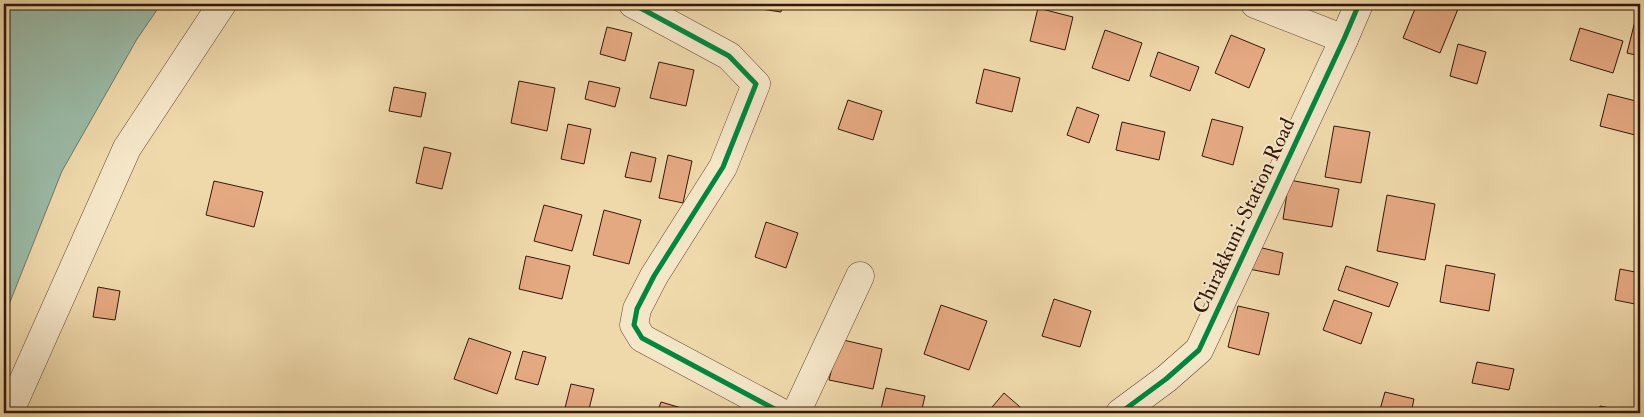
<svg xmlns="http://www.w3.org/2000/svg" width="1644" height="417" font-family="'IM FELL Double Pica',serif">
<rect width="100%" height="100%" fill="#efd9ab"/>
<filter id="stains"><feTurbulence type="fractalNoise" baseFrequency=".004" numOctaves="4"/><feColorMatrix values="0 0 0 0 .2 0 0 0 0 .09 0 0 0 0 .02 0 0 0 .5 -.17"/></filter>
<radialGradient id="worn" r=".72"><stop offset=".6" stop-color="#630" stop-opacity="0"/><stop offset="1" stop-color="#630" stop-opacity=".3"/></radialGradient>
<path fill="#9abaa6" stroke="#717866" d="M4 4H161L137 39 62 171 4 317Z"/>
<g fill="#e5a982" stroke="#341607">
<path d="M749 4H782L781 12 748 7Z"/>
<path d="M1417 4H1445L1458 9 1440 53 1403 38Z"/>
<path d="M1574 4H1597L1596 8Z"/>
<path d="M1038 8 1073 17 1065 50 1030 41Z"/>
<path d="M1638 9H1640V56L1627 53Z"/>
<path d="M607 27 632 33 625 61 600 54Z"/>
<path d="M1580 28 1623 41 1613 73 1570 60Z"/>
<path d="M1105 30 1142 43 1129 81 1092 68Z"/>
<path d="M1231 35 1265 49 1249 88 1215 73Z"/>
<path d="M1458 44 1486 52 1477 84 1450 76Z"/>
<path d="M1158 52 1199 67 1190 91 1150 76Z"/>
<path d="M659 62 694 70 686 106 650 98Z"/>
<path d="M984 69 1020 78 1012 112 976 103Z"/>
<path d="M519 81 555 88 547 131 511 123Z"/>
<path d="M589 81 620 88 615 107 585 99Z"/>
<path d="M394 87 426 93 421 117 389 111Z"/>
<path d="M1608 94 1640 102V130L1639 136 1600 126Z"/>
<path d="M848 100 882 111 873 140 838 129Z"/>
<path d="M1077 107 1099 115 1089 143 1067 135Z"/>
<path d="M1212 119 1243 127 1233 165 1202 156Z"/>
<path d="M1122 122 1165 132 1159 160 1116 150Z"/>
<path d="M568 124 591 129 584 164 561 159Z"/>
<path d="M1334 126 1370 132 1361 183 1325 177Z"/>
<path d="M424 147 451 153 442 189 416 183Z"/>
<path d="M631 152 656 158 651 182 625 177Z"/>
<path d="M668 155 692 161 683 203 659 198Z"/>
<path d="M1289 180 1339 189 1332 227 1283 219Z"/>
<path d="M214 181 263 192 254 227 206 215Z"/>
<path d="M1387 195 1435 204 1425 260 1377 251Z"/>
<path d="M544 205 582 215 572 251 534 241Z"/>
<path d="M604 210 641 220 629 264 593 255Z"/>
<path d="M766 222 798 233 786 268 755 257Z"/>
<path d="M1254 246 1283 253 1279 275 1249 269Z"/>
<path d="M526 256 570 266 562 299 519 289Z"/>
<path d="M1446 265 1495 274 1489 311 1440 302Z"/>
<path d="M1346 266 1398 283 1389 307 1338 290Z"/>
<path d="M1620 269 1640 273V305L1615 300Z"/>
<path d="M98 287 120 291 115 320 93 317Z"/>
<path d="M1054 299 1091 311 1080 347 1042 336Z"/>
<path d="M1334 300 1372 313 1361 344 1323 330Z"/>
<path d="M941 305 987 321 969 370 924 354Z"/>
<path d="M1238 306 1269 313 1259 355 1228 347Z"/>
<path d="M469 338 511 352 497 394 454 379Z"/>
<path d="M839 339 882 349 873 389 829 380Z"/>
<path d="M523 351 546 357 538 385 515 379Z"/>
<path d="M1477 362 1514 369 1509 390 1472 383Z"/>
<path d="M571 384 594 389 588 413 564 412Z"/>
<path d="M886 388 925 396 921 413H880Z"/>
<path d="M1385 392 1414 399 1411 413H1379Z"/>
<path d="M1004 393 1027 413H987Z"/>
<path d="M661 402 685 409 684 413H657Z"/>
<path d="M1600 406 1629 412V413H1598Z"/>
</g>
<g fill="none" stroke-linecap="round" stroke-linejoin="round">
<g stroke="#634730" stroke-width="29">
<g id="minor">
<path d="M633 4 729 56 756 84 723 167 654 276 637 309 634 325 642 338 782 413"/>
<path d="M1255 4 1344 39"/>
<path d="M9 413 127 148 222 4"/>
<path d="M796 413 860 276"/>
<path d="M1120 413 1166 379 1199 350 1344 39 1359 4"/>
</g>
</g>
<use href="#minor" stroke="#f5e6c8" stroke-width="28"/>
<g stroke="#f5e6c8" stroke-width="8">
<g id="cycleway">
<path d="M633 4 729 56 756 84 723 167 654 276 637 309 634 325 642 338 782 413"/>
<path d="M1120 413 1166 379 1199 350 1344 39 1359 4"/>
</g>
</g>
<use href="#cycleway" stroke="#00873e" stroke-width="5"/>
</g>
<g text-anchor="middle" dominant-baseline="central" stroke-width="4" stroke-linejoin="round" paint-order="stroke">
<g font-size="21" fill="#341607" stroke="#f5e6c8">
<text transform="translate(1244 216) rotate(-65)">Chirakkuni-Station Road</text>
</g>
</g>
<rect width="1644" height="417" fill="none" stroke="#efd9ab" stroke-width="20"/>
<rect x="5" y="5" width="1634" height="407" fill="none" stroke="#341607" stroke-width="2.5"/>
<rect x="10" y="10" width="1624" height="397" fill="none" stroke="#341607"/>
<rect width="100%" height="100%" filter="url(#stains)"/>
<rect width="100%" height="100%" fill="url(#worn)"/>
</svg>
